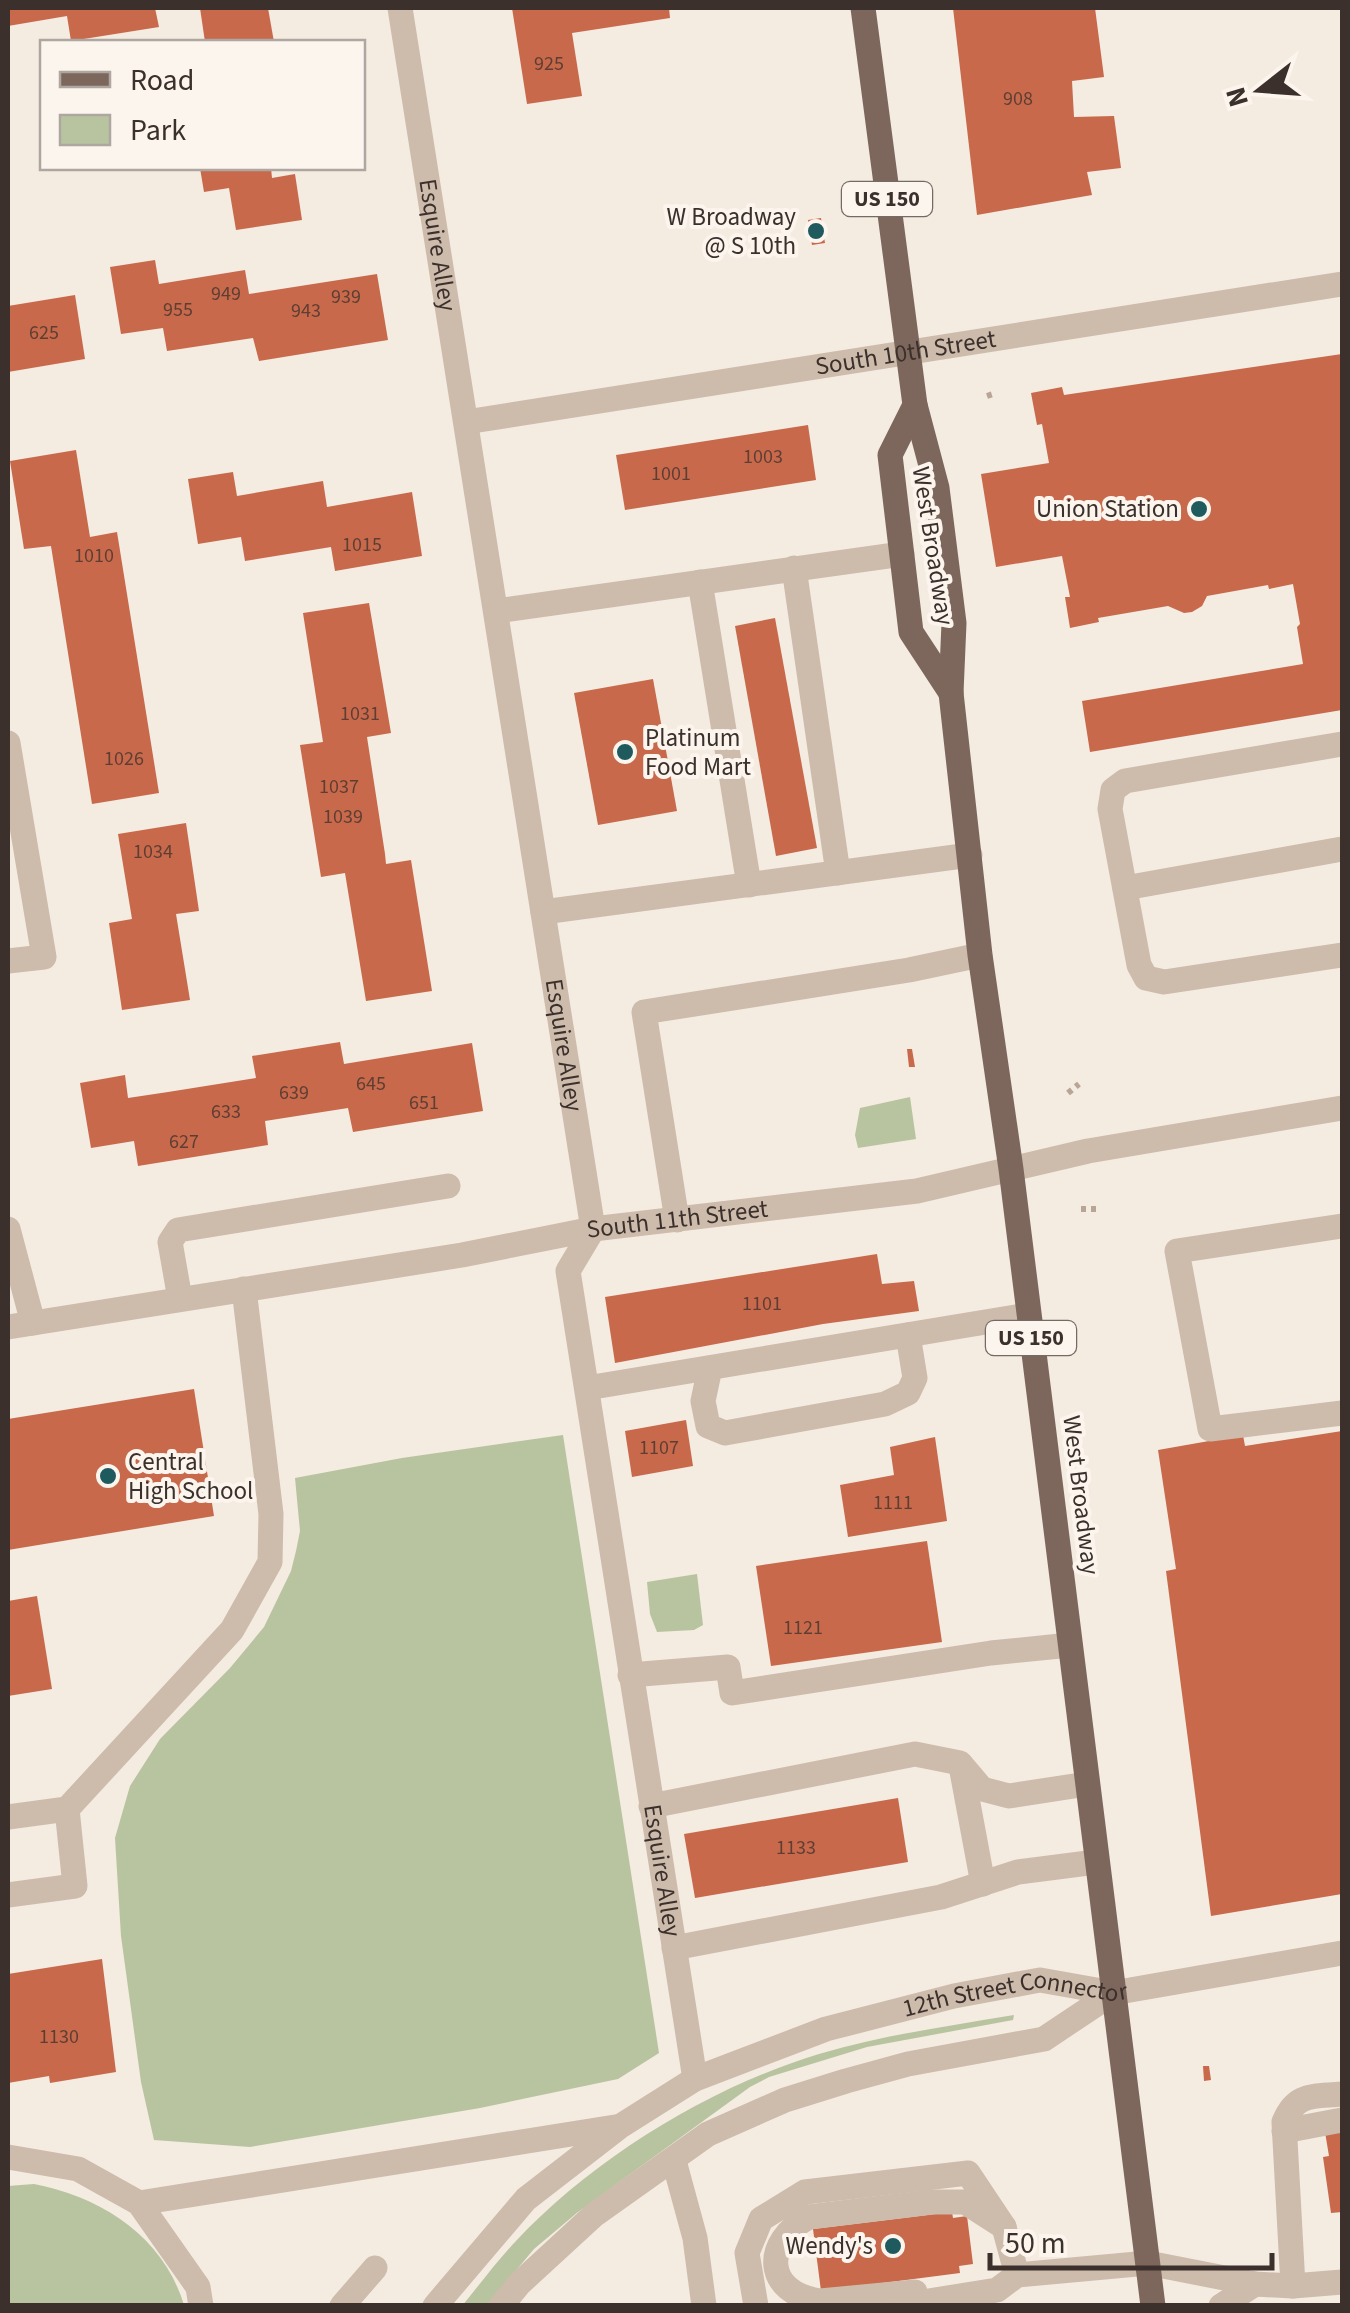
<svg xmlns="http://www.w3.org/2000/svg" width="1350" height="2313" font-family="'Source Sans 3',sans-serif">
<rect width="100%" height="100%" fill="#f4ebe1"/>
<g fill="#b8c4a0">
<path d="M910 1097 916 1139 858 1148 855 1135 860 1108Z"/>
<path d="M563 1435 659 2053 618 2079 480 2108 250 2147 154 2140 141 2082 121 1936 115 1838 130 1786 160 1739 230 1668 264 1627 291 1571 296 1551 300 1531 295 1478 402 1458Z"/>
<path d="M697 1574 703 1625 694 1630 657 1632 650 1614 647 1582Z"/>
<path d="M1014 2015 1013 2020 867 2047 769 2077 750 2087 578 2212 534 2249 487 2305 462 2306C480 2284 497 2261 516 2241 594 2158 710 2087 819 2054 883 2035 949 2026 1014 2015Z"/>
<path d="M34 2184C101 2197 163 2236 184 2305H8V2186Z"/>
</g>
<g fill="#c8694b">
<path d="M8 8H155L159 27 71 41 67 16 8 26Z"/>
<path d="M200 8H268L274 42H205Z"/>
<path d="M512 8H669L670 18 572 33 582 96 527 104Z"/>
<path d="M953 8H1095L1104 77 1072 81 1074 117 1114 116 1121 168 1087 172 1092 195 977 215Z"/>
<path d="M200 168H271L272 178 295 174 302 220 236 230 229 188 204 192Z"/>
<path d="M821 218 825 243 812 245 808 220Z"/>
<path d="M155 260 159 284 245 270 249 294 377 274 388 340 259 361 253 338 167 351 163 328 121 334 110 267Z"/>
<path d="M75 295 85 359 8 372V306Z"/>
<path d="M1342 354V710L1090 752 1082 701 1303 664 1297 627 1300 624 1293 584 1269 589 1268 585 1207 596 1202 606 1192 612 1184 613 1168 606 1098 618 1099 622 1070 628 1065 597H1070L1062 556 996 567 981 474 1049 463 1042 424 1037 425 1031 393 1062 387 1064 395Z"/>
<path d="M808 425 816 480 625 510 616 455Z"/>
<path d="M76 450 90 537 117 532 159 793 92 804 51 546 24 549 10 461Z"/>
<path d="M233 472 237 496 323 481 327 507 412 492 422 556 335 571 331 547 245 561 241 537 198 544 188 479Z"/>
<path d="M369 603 391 733 367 737 385 854 386 864 411 860 432 991 366 1001 345 873 321 877 300 745 323 742 303 613Z"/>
<path d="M775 618 817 848 776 856 735 626Z"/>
<path d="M653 679 677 811 598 825 574 693Z"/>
<path d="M186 823 199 911 176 914 190 1000 122 1010 109 923 132 919 118 834Z"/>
<path d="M340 1042 344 1064 472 1043 483 1111 353 1132 348 1108 265 1121 268 1145 138 1166 134 1141 91 1148 80 1083 125 1075 128 1098 168 1092 256 1078 252 1056Z"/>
<path d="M907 1049H912L915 1067H909Z"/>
<path d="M877 1254 882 1284 914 1281 919 1311 823 1324 615 1363 605 1297Z"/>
<path d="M194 1389 214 1516 8 1550V1419Z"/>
<path d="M686 1420 693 1466 632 1477 625 1431Z"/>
<path d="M1342 1431V1894L1211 1916 1166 1571 1176 1569 1158 1450 1243 1435 1245 1446Z"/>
<path d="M935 1437 947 1521 848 1537 840 1485 894 1475 890 1447Z"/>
<path d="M927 1541 942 1642 771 1666 756 1566Z"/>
<path d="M37 1596 52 1689 8 1696V1601Z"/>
<path d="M898 1798 908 1862 695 1898 684 1834Z"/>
<path d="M102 1959 116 2072 50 2083 49 2076 8 2083V1974Z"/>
<path d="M1203 2066H1209L1211 2080 1204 2081Z"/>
<path d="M1342 2129V2212L1331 2213 1323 2157 1329 2156 1325 2132Z"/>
<path d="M952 2212 953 2218 967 2216 973 2264 959 2266 960 2273 821 2291 813 2229Z"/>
</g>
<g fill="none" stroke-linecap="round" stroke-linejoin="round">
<g stroke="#b9a596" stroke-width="6" stroke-dasharray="5 5" stroke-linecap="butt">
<path d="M987 396 996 393"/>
<path d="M1068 1093 1079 1084"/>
<path d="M1081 1209H1096"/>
</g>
<g stroke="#cdbbac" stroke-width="25">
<path id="s1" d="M400 8 593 1229 568 1271 695 2079"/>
<path id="s2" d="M466 422 1342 284"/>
<path d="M794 568 838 873"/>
<path d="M700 582 749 885"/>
<path d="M496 611 902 554"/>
<path d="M8 743 44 957 8 961"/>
<path d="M1342 744 1125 781 1113 790 1110 809 1139 965 1146 978 1164 982 1342 955"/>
<path d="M1125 888 1342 849"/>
<path d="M543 912 970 855"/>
<path d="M677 1220 644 1012 909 970 980 955"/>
<path d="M1342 1226 1177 1251 1210 1429 1342 1413"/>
<path d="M8 1229 33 1323"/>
<path d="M180 1299 170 1242 178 1230 448 1186"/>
<path id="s3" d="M8 1327 462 1255 593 1229 917 1191 1088 1151 1342 1108"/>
<path d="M710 1368 703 1401 708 1426 725 1433 885 1404 908 1393 915 1378 908 1335"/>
<path d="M587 1388 1028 1315"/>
<path d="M630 1675 728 1667 732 1693 991 1653 1070 1645"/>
<path d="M961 1766 983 1884"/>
<path d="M651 1806 915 1754 960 1763 982 1789 1009 1796 1087 1784"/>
<path d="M8 1817 67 1809 232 1630 270 1562 271 1514 244 1289"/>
<path d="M8 1895 75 1886 67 1809"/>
<path d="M674 1948 941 1897 1018 1872 1096 1862"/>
<path d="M1284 2131 1342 2120"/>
<path d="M8 2157 78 2169 139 2203 198 2287 201 2306"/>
<path d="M674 2161 695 2238 704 2306"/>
<path d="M139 2203 615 2127"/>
<path d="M1293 2286 1284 2122C1296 2092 1314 2097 1342 2094"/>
<path d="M915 2292 820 2301C764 2293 762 2242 809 2217L932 2202H965L1004 2227"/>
<path d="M342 2306 375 2268"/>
<path id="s4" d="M435 2306 526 2199 619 2127 695 2079 826 2029 954 1996 1029 1982 1040 1980 1113 1993 1342 1953"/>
<path d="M501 2306 519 2284 594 2215 708 2134 785 2100 846 2081 908 2064 1044 2039 1113 1993"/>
<path d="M756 2306 747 2253 761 2219 805 2192 968 2173 1004 2227 1017 2275"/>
<path d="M898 2306 997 2290 1017 2275 1148 2263 1255 2284 1293 2286 1342 2282"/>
<path d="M1221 2306 1255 2284"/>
</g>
<g stroke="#7d675c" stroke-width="25">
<path d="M863 8 915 405 937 488 954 623 951 693 980 955 1011 1169 1153 2306"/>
<path d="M915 405 890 455 911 632 951 693"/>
</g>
</g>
<g fill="#1f5a5e" stroke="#fbf5ee" stroke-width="4">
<circle cx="816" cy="231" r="10"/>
<circle cx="1199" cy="509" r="10"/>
<circle cx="625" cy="752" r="10"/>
<circle cx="108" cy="1476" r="10"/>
<circle cx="893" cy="2246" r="10"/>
</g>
<g text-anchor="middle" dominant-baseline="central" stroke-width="8" stroke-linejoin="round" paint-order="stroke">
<g font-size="20" fill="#5e3e33">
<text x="549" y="64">925</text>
<text x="1018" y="99">908</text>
<text x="226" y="294">949</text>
<text x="346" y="297">939</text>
<text x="178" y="310">955</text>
<text x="306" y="311">943</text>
<text x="44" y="333">625</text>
<text x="763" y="457">1003</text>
<text x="671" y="474">1001</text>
<text x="362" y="545">1015</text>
<text x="94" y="556">1010</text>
<text x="360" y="714">1031</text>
<text x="124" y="759">1026</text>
<text x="339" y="787">1037</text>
<text x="343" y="817">1039</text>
<text x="153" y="852">1034</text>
<text x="371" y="1084">645</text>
<text x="294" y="1093">639</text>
<text x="424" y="1103">651</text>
<text x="226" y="1112">633</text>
<text x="184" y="1142">627</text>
<text x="762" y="1304">1101</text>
<text x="659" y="1448">1107</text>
<text x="893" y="1503">1111</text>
<text x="803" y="1628">1121</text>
<text x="796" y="1848">1133</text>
<text x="59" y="2037">1130</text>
</g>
<g fill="#fbf5ee" stroke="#756b66" stroke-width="2.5">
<rect x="842" y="182" width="90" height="34" rx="8"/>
<rect x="986" y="1321" width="90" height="34" rx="8"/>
</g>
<g font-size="22" font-weight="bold" fill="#3b302b">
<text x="887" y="199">US 150</text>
<text x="1031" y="1338">US 150</text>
</g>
<g font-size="25" fill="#3b302b" stroke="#fbf5ee" text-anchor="end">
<text x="796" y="217">W Broadway<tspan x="796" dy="29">@ S 10th</tspan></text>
<text x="1179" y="509">Union Station</text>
<text x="645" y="738" text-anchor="start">Platinum<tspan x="645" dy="29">Food Mart</tspan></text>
<text x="128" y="1462" text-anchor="start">Central<tspan x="128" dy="29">High School</tspan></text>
<text x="873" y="2246">Wendy's</text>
</g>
<g font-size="25" fill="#3b302b" stroke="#fbf5ee">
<text stroke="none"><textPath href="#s1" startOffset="240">Esquire Alley</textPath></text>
<text stroke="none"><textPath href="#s2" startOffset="445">South 10th Street</textPath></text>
<text transform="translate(933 546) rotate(81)">West Broadway</text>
<text stroke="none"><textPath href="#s1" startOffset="1050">Esquire Alley</textPath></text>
<text stroke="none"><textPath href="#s3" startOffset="678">South 11th Street</textPath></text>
<text transform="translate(1081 1495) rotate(83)">West Broadway</text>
<text stroke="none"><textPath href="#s1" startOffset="1892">Esquire Alley</textPath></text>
<text stroke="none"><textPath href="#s4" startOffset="682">12th Street Connector</textPath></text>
</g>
</g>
<rect width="1350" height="2313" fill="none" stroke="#3b302b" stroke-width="20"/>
<rect x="40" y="40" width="325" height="130" fill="#fbf5ee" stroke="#aea6a0" stroke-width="2.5"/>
<rect x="60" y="72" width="50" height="15" fill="#7d675c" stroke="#aea6a0" stroke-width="2.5"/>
<text x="130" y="90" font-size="30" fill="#3b302b">Road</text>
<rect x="60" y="115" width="50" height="30" fill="#b8c4a0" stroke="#aea6a0" stroke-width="2.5"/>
<text x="130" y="140" font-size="30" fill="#3b302b">Park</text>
<g transform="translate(1260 90) rotate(253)" stroke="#fbf5ee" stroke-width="8" paint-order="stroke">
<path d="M0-8L18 38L0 25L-18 38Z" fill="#3b302b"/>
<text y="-15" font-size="28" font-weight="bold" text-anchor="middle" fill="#3b302b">N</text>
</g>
<path d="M990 2253v15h282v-15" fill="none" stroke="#3b302b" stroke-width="5"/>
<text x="1005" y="2253" font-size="30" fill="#3b302b" stroke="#fbf5ee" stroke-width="8" paint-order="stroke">50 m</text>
</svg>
